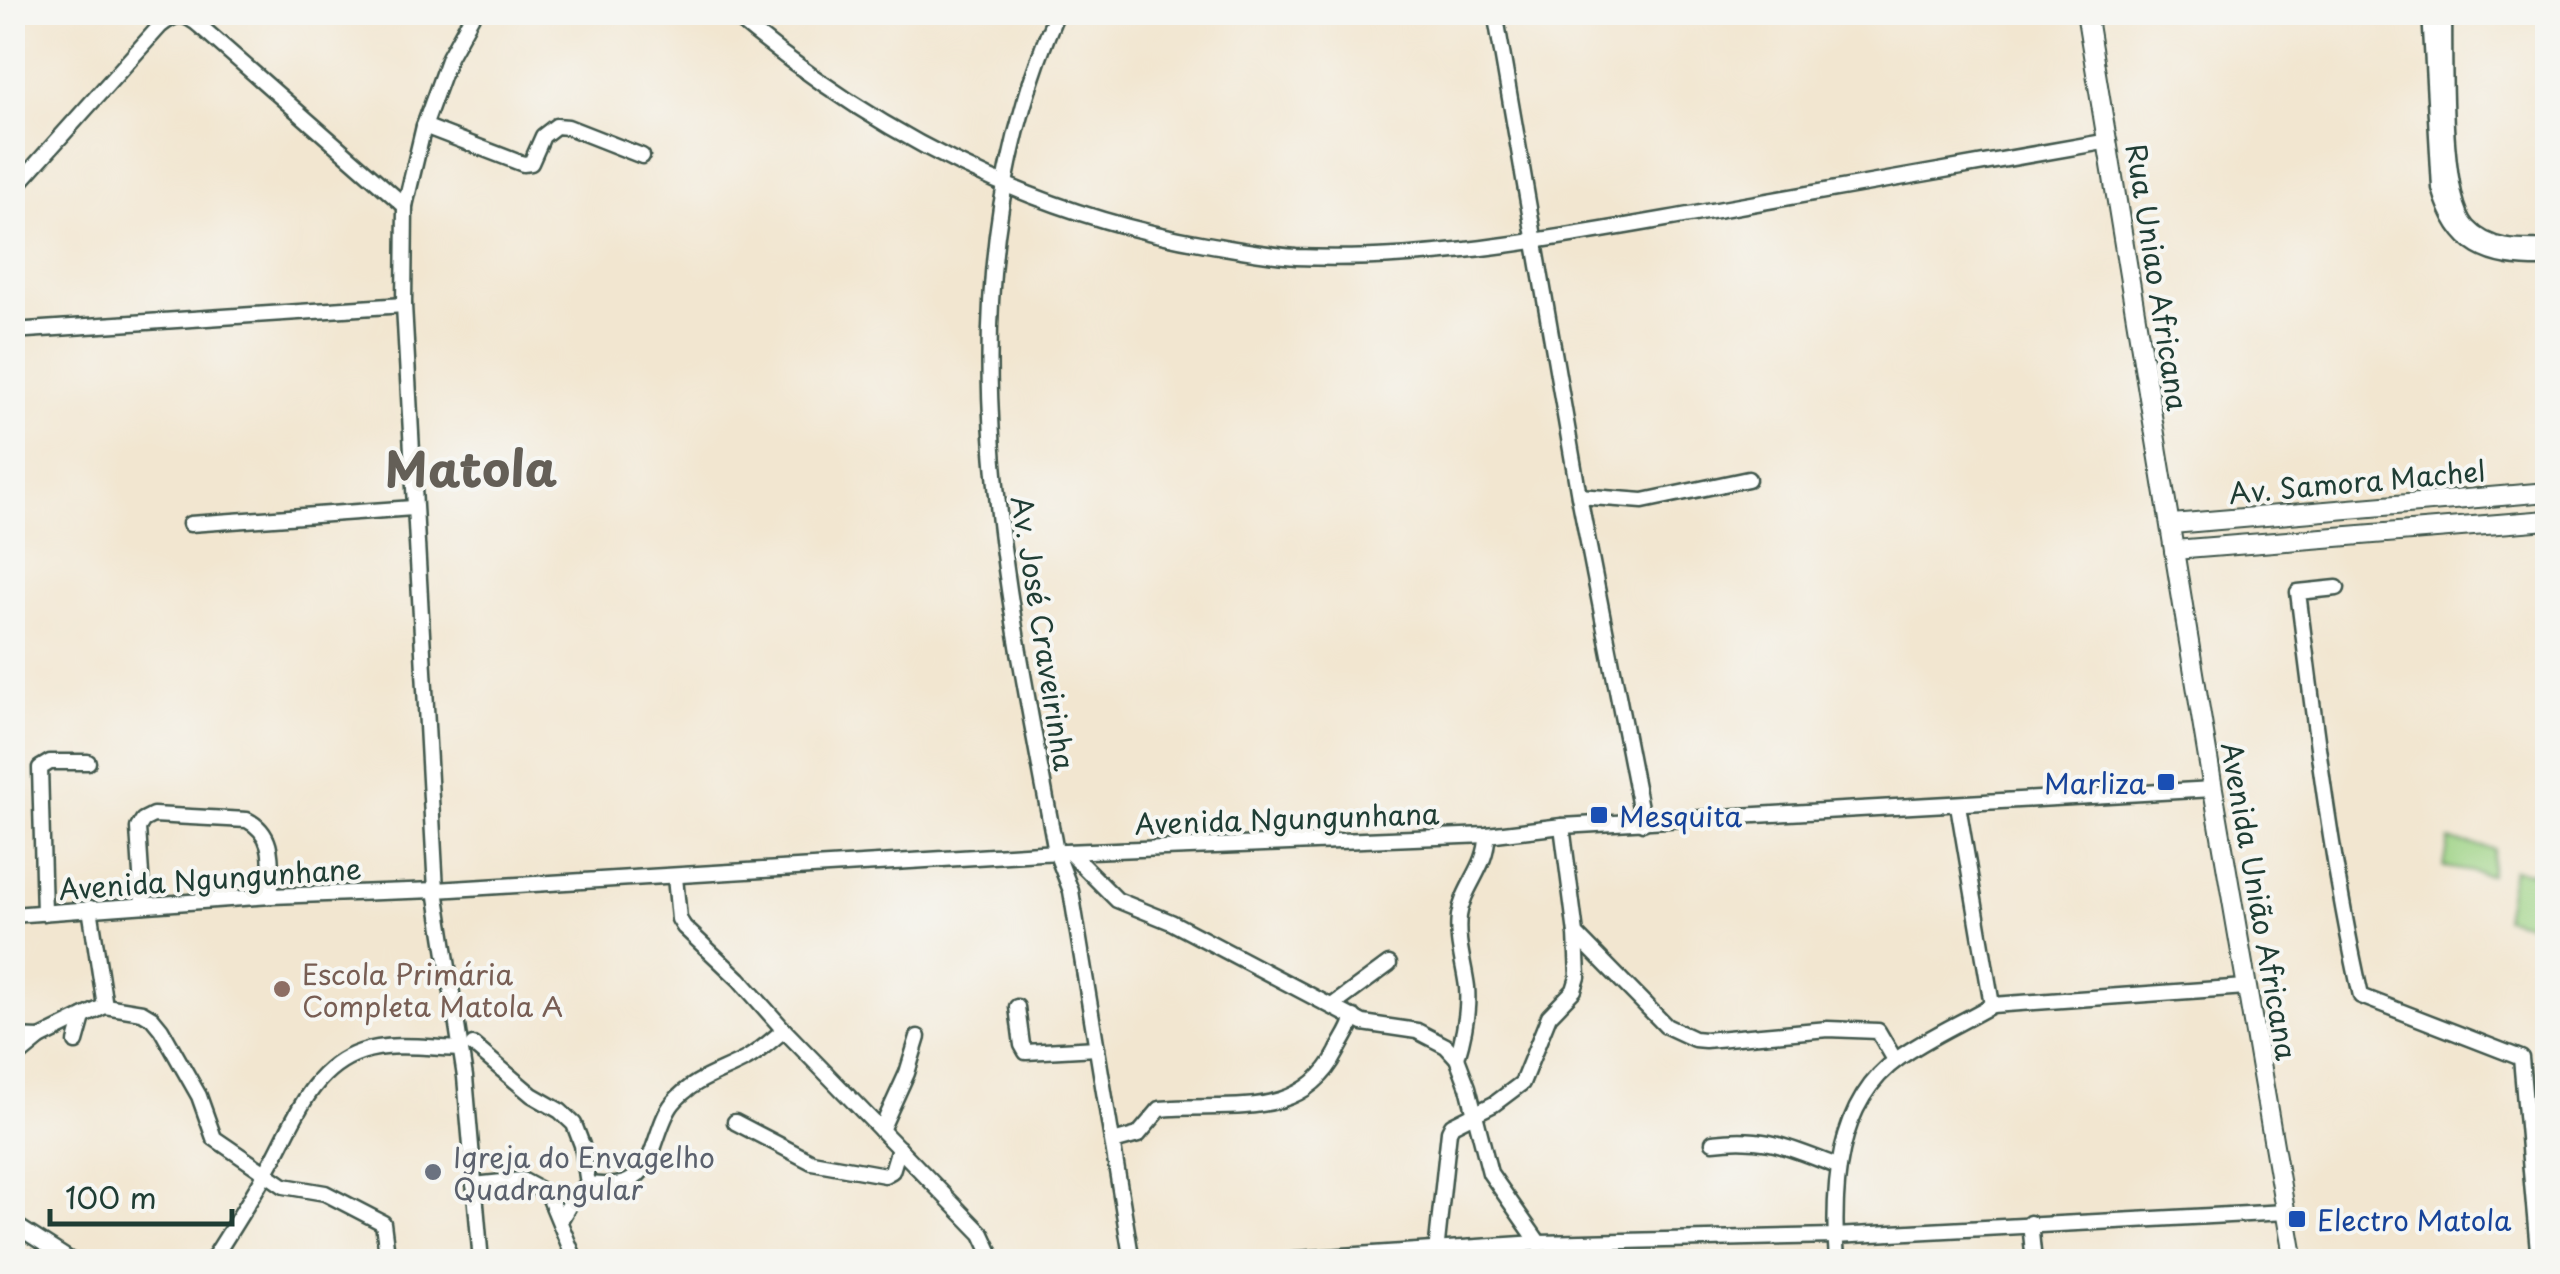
<svg xmlns="http://www.w3.org/2000/svg" width="2560" height="1274" font-family="'Playpen Sans',sans-serif">
<rect width="100%" height="100%" fill="#f6f6f2"/>
<filter id="ink" filterUnits="userSpaceOnUse"><feTurbulence type="fractalNoise" baseFrequency=".01" numOctaves="2"/><feDisplacementMap in="SourceGraphic" scale="20" xChannelSelector="R" yChannelSelector="G"/><feConvolveMatrix kernelMatrix="1 2 1 2 8 2 1 2 1" color-interpolation-filters="sRGB"/></filter>
<filter id="wash" filterUnits="userSpaceOnUse"><feTurbulence type="fractalNoise" baseFrequency=".0048" numOctaves="4" result="noise"/><feDisplacementMap in="SourceGraphic" scale="40" xChannelSelector="R" yChannelSelector="G"/><feGaussianBlur stdDeviation="2.25" result="paint"/><feColorMatrix in="noise" values="0 0 0 0 0 0 0 0 0 0 0 0 0 0 0 0 0 1.4 0 .05"/><feComposite in="paint" operator="in"/></filter>
<g filter="url(#wash)">
<rect width="100%" height="100%" fill="#f2e6d0"/>
<g fill="#9cd283" stroke="#5e885c" stroke-width="2.5">
<path d="M2449 840 2494 849 2490 875 2444 867Z"/>
<path d="M2513 869 2547 876V928L2504 918Z"/>
</g>
</g>
<g filter="url(#ink)">
<g fill="none" stroke-linecap="round" stroke-linejoin="round">
<g stroke="#3f564b" stroke-width="19">
<g id="minor">
<path d="M474 12 449 57 424 126 405 206 404 305 436 890 465 1077 481 1262"/>
<path d="M730 12C868 129 1027 213 1206 244 1236 249 1266 255 1296 257 1431 263 1568 236 1700 213 1836 189 1973 165 2109 141"/>
<path d="M1057 12C937 293 1003 566 1056 852L1071 891 1132 1262"/>
<path d="M1495 12 1579 496 1643 823"/>
<path d="M2430 12 2440 188C2457 248 2488 260 2548 259"/>
<path d="M2444 12C2445 58 2440 196 2468 227 2489 250 2519 249 2548 248"/>
<path d="M424 126 523 164 531 163 543 136 556 126 568 127 642 156"/>
<path d="M12 191 160 26C177 13 183 12 200 26L405 206"/>
<path d="M12 331 404 305"/>
<path d="M1579 496 1643 501 1748 479"/>
<path d="M190 524 413 508"/>
<path d="M2337 588 2298 592C2315 727 2331 863 2361 996L2521 1058 2539 1262"/>
<path d="M1958 805 1992 1005 2246 987"/>
<path d="M1562 826 1576 934 1666 1026 1694 1039 1705 1040 1828 1029 1878 1031 1895 1060"/>
<path d="M1069 852 1117 900 1171 922 1363 1023 1417 1031 1446 1046 1457 1058 1468 1087 1490 1173 1539 1243"/>
<path d="M675 877 679 919 684 927 739 979 784 1030 982 1234 995 1262"/>
<path d="M143 905 138 828 143 820 153 815 247 820C277 835 270 866 271 896"/>
<path d="M90 908 105 1006"/>
<path d="M44 913 40 768 50 762H88"/>
<path d="M12 915 271 896 436 890 1040 853 1487 835 1562 826 2213 789"/>
<path d="M1332 1006 1389 964"/>
<path d="M1017 1007 1022 1045 1026 1052 1097 1048"/>
<path d="M12 1037 40 1038"/>
<path d="M76 1042 83 1017"/>
<path d="M473 1045 532 1095 560 1111 574 1124 582 1145 588 1184"/>
<path d="M1457 1058C1464 1035 1469 1011 1467 987 1464 963 1456 941 1459 916 1463 886 1488 866 1487 835"/>
<path d="M12 1061 40 1038 105 1006 142 1012 152 1018 161 1029 199 1096 214 1138 284 1186 325 1193 383 1223 388 1262"/>
<path d="M735 1122 812 1162 885 1175 892 1171 899 1148"/>
<path d="M881 1130 907 1073 918 1037"/>
<path d="M1113 1142 1138 1135 1160 1109C1224 1102 1301 1123 1337 1052 1343 1039 1350 1032 1354 1017"/>
<path d="M1713 1142C1766 1135 1789 1148 1837 1166"/>
<path d="M474 1185 522 1180 548 1194 576 1262"/>
<path d="M561 1219 575 1195 588 1184C604 1185 621 1188 634 1178 656 1163 656 1124 673 1103 693 1079 720 1073 746 1059 760 1051 772 1040 784 1030"/>
<path d="M12 1223 73 1262"/>
<path d="M2030 1223 2034 1262"/>
<path d="M211 1262C233 1227 256 1192 275 1156 296 1116 313 1068 361 1052 391 1042 429 1048 461 1049"/>
<path d="M1253 1262 1539 1243 1835 1236 2286 1212"/>
<path d="M1435 1262 1449 1131 1452 1125 1494 1104 1522 1083 1549 1016 1574 990 1578 977 1576 934"/>
<path d="M1837 1262C1832 1191 1835 1103 1899 1058 1928 1037 1961 1023 1992 1005"/>
</g>
</g>
<g stroke="#3f564b" stroke-width="22">
<g id="major">
<path d="M2086 12 2213 789 2294 1262"/>
<path d="M2172 524 2548 492"/>
<path d="M2174 550 2548 520"/>
</g>
</g>
<use href="#minor" stroke="#fff" stroke-width="14"/>
<use href="#major" stroke="#fff" stroke-width="18"/>
</g>
</g>
<g fill="#1a4fb4" stroke="#f6f6f2" stroke-width="4">
<rect x="2156" y="772" width="20" height="20" rx="5"/>
<rect x="1589" y="805" width="20" height="20" rx="5"/>
<rect x="2287" y="1209" width="20" height="20" rx="5"/>
</g>
<circle fill="#8d6e63" stroke="#f6f6f2" stroke-width="4" cx="282" cy="989" r="10"/>
<circle fill="#6b7280" stroke="#f6f6f2" stroke-width="4" cx="433" cy="1172" r="10"/>
<g text-anchor="middle" dominant-baseline="central" stroke-width="8" stroke-linejoin="round" paint-order="stroke">
<g font-size="28" fill="#1f3d34" stroke="#f6f6f2">
<text transform="translate(2158 277) rotate(81)">Rua Uniao Africana</text>
<text transform="translate(2357 481) rotate(-5)">Av. Samora Machel</text>
<text transform="translate(1044 633) rotate(81)">Av. José Craveirinha</text>
<text transform="translate(1287 818) rotate(-2)">Avenida Ngungunhana</text>
<text transform="translate(210 878) rotate(-4)">Avenida Ngungunhane</text>
<text transform="translate(2260 901) rotate(80)">Avenida União Africana</text>
</g>
<g font-size="28" fill="#164399" stroke="#f6f6f2" text-anchor="start">
<text x="2146" y="782" text-anchor="end">Marliza</text>
<text x="1619" y="815">Mesquita</text>
<text x="2317" y="1219">Electro Matola</text>
</g>
<g font-size="28" fill="#785e54" stroke="#f6f6f2" text-anchor="start">
<text x="302" y="973">Escola Primária<tspan x="302" dy="32">Completa Matola A</tspan></text>
</g>
<g font-size="28" fill="#5b616d" stroke="#f6f6f2" text-anchor="start">
<text x="453" y="1156">Igreja do Envagelho<tspan x="453" dy="32">Quadrangular</tspan></text>
</g>
<g font-size="48" font-weight="bold" fill="#645f57" stroke="#f6f6f2">
<text x="471" y="467">Matola</text>
</g>
</g>
<rect width="2560" height="1274" fill="none" stroke="#f6f6f2" stroke-width="50"/>
<path d="M50 1209v15h182v-15" fill="none" stroke="#1f3d34" stroke-width="5"/>
<text x="65" y="1209" font-size="30" fill="#1f3d34" stroke="#f6f6f2" stroke-width="8" paint-order="stroke">100 m</text>
</svg>
